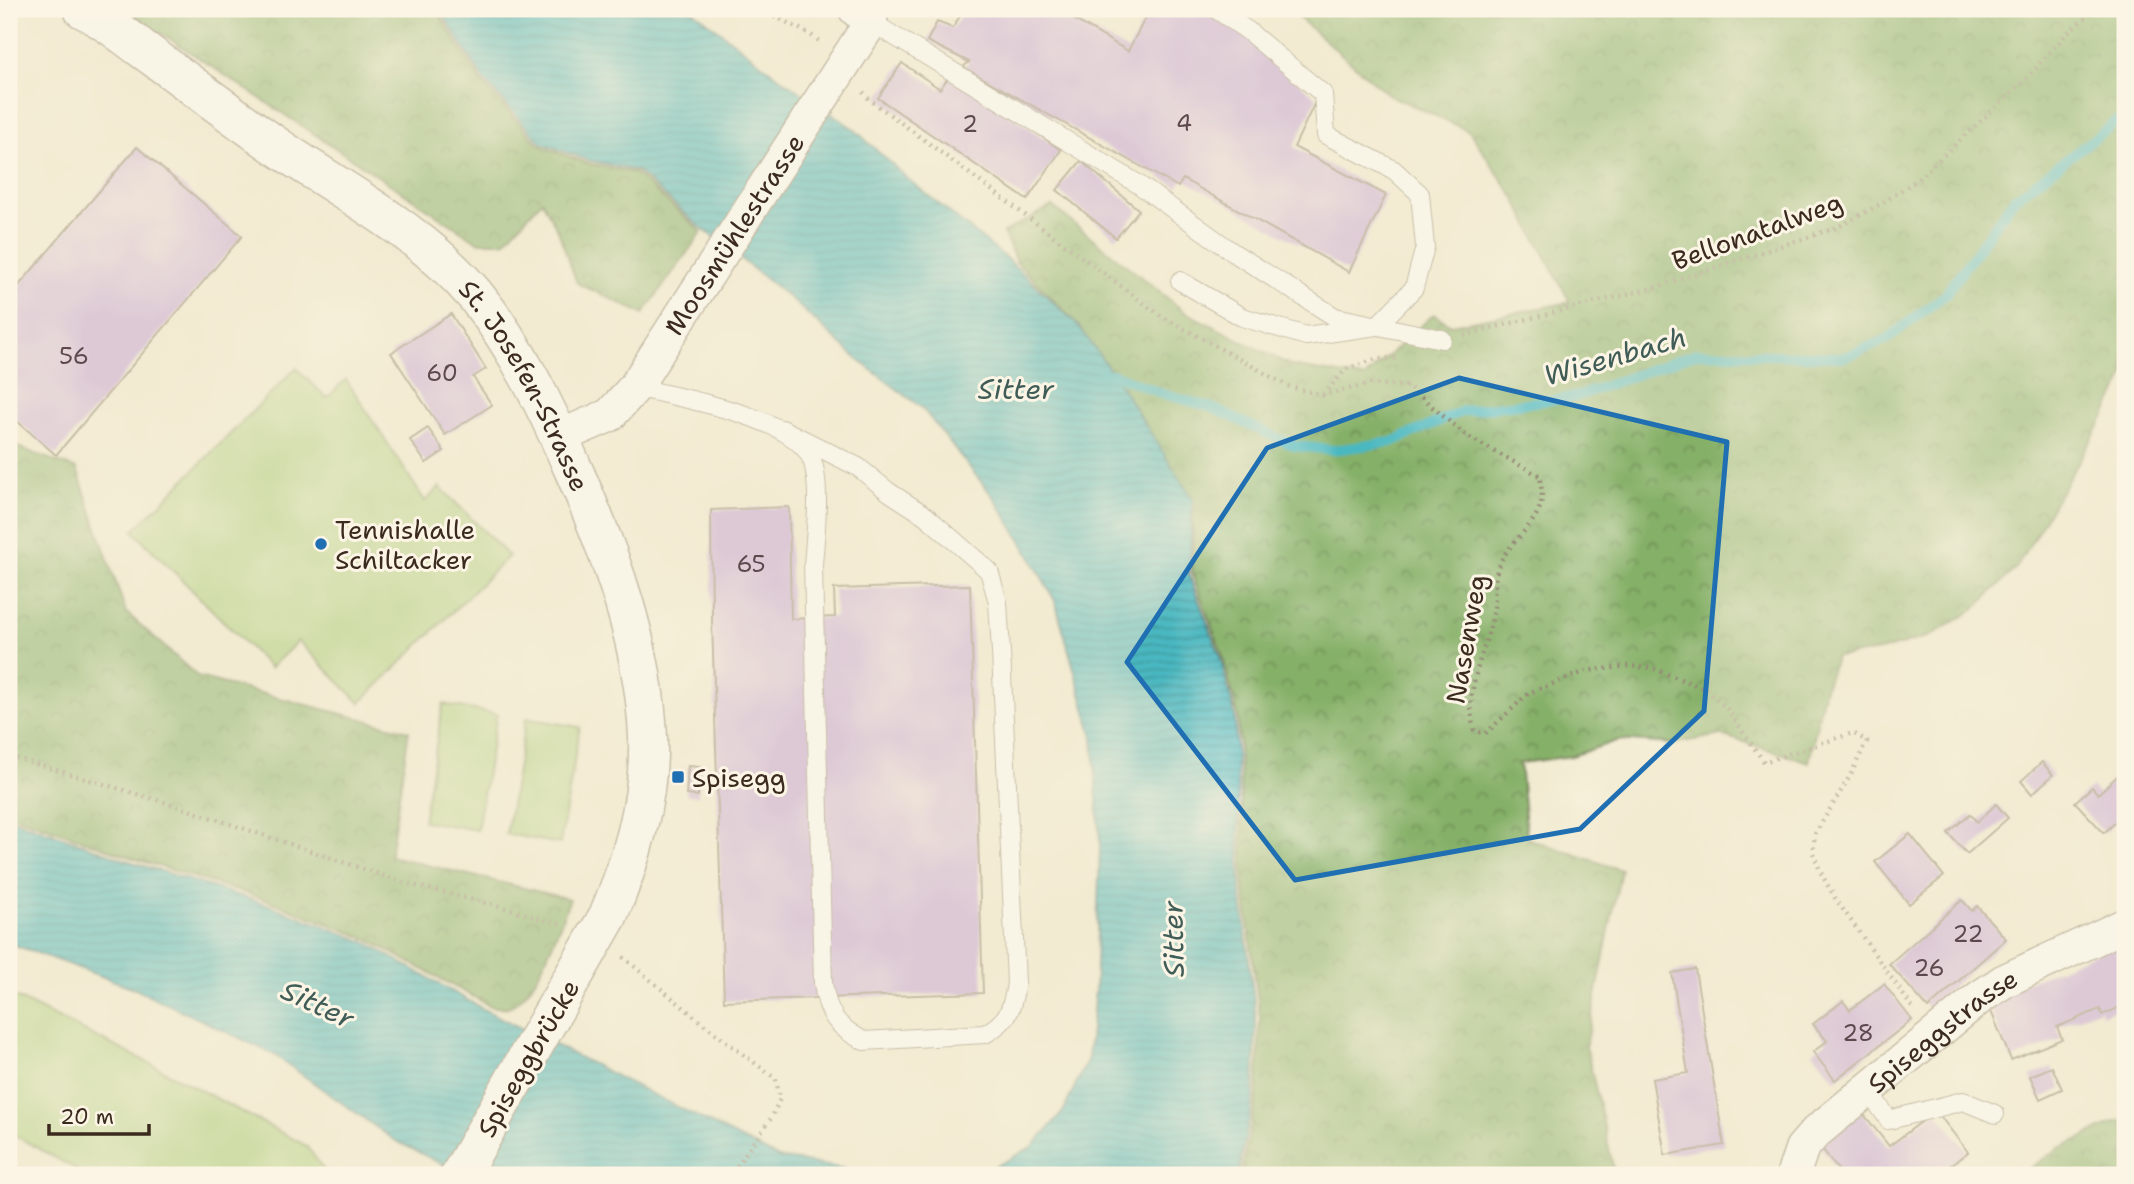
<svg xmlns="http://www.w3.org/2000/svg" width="2134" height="1184" font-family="'Shantell Sans',sans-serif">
<defs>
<pattern id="forest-crowns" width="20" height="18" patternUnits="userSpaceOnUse" patternTransform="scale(1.75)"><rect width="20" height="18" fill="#85b068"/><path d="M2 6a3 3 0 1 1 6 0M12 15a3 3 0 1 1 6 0" fill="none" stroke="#6e8f55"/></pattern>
<pattern id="water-rules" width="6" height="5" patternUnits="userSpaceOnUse" patternTransform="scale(1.75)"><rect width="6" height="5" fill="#49b8c1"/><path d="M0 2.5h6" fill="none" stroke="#3e969c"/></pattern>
</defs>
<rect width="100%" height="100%" fill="#fcf5e5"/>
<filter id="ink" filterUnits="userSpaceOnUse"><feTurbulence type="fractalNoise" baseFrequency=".0143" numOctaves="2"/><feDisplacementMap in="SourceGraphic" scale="14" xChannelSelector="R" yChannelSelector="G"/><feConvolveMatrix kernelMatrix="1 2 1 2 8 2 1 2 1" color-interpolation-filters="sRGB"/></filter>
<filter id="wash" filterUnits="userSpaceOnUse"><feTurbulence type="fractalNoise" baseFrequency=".00686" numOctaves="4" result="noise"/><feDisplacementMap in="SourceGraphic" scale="28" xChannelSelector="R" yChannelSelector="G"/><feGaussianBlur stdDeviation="1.57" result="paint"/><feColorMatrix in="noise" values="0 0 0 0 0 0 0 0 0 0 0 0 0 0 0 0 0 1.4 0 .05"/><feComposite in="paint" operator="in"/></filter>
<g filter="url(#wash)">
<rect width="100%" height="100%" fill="#f2ebd1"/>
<g fill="url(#forest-crowns)" stroke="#606d43" stroke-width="2">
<path d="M124 9H432L440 15 481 81 539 145 586 163 635 173 702 232 643 314 577 283 558 231 542 201 504 242H478Z"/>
<path d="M1296 9H2125V375L2105 416 2017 567 1975 609 1930 636 1880 651 1836 657 1824 691 1809 762 1721 735 1672 744 1619 740 1572 756 1520 763 1527 838 1621 870 1586 1047 1615 1175H1241L1257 1095 1260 1017 1244 890 1238 716 1222 654 1192 574 1193 499 1087 338 1078 325 1016 262 1003 233 1052 206 1185 312 1292 366 1364 378 1434 314 1451 325 1570 302 1515 199 1469 131 1389 95 1300 19Z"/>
<path d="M9 444 77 469 126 612 198 677 409 731 390 856 570 899C559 925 537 998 508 1007 504 1008 497 1007 492 1007L365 938 270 901 133 858 9 814Z"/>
<path d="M2125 1120V1175H2020L2059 1148 2116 1122Z"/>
</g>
<g fill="#a7cd78" stroke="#717c4b" stroke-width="2">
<path d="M296 368 327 398 346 379 425 501 440 487 509 556 360 703 298 641 270 668 133 531Z"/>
<path d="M443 704 497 714 477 830 423 821Z"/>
<path d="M526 718 580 727 560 844 506 834Z"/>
<path d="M9 994 153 1065 307 1146 327 1175H86L9 1132Z"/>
</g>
<path fill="url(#water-rules)" stroke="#427170" stroke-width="2" d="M437 9H691L779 77 854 129 909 180 1006 258 1078 325 1113 374 1193 499 1189 575 1220 655 1235 716 1241 891 1256 1018 1254 1095 1238 1175H463L394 1140 273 1054 131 987 9 943V818L132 862 269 905 363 941 489 1012 779 1158 860 1171 943 1173 991 1169 1033 1146 1063 1112 1088 1058 1095 990 1100 845 1093 737 1055 601 1027 551 995 499 922 408 857 359 791 299 693 221 637 171 587 160 541 143 483 79 442 13Z"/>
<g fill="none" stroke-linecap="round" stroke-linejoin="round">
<path stroke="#49b8c1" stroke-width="10" d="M1100 375 1113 374 1163 394 1210 407 1295 446 1333 450 1392 442 1463 411 1575 397 1696 353 1845 357 1887 339 1945 295 2014 199 2125 115"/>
</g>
<g id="blocks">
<g fill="#c4a1dc">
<path d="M964 9H1056L1128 51 1150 9H1198L1253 40 1317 98 1294 147 1386 195 1349 272 1183 179 1178 187 963 67 969 62 927 41 937 22 953 28Z"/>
<path d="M902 63 940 89 951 74 1061 150 1027 200 878 98Z"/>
<path d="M137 147 242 236 56 455 9 414V297Z"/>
<path d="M1081 161 1139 210 1116 238 1057 190Z"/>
<path d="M451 314 486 369 473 377 492 405 445 435 391 353Z"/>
<path d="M428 428 444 451 426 463 410 440Z"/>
<path d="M789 507 791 619 835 617 834 589 970 585 983 993 724 1001 712 621 711 510Z"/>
<path d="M2042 762 2053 775 2032 794 2021 781Z"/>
<path d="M688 766 700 767 698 796 686 795Z"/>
<path d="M2125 769V813L2104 833 2075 802 2092 787 2098 794Z"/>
<path d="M1996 804 2008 818 1967 854 1948 833 1970 814 1977 822Z"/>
<path d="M1910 834 1944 876 1909 904 1875 862Z"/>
<path d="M1962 900 1972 911 1977 906 2006 939 1928 1008 1889 964Z"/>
<path d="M2125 941V1005L2102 1015 2100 1009 2057 1027 2062 1039 2011 1060 1986 999Z"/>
<path d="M1695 969 1724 1145 1665 1155 1652 1079 1688 1073 1672 973Z"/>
<path d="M1884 984 1912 1020 1835 1080 1813 1052 1827 1041 1813 1024 1843 1001 1850 1010Z"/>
<path d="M2052 1067 2062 1089 2040 1099 2030 1076Z"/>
<path d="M1861 1111 1889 1146 1936 1111 1968 1152 1938 1175H1880L1879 1173 1875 1175H1842L1820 1146Z"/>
</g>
</g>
</g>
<g filter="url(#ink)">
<use href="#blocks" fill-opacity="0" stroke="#968a78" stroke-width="2"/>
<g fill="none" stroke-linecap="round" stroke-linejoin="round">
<g stroke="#968a78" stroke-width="20">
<g id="service">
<path d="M884 9 871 22 1138 184 1234 253 1335 317 1442 339"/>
<path d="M1180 281 1242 317 1306 336 1377 326 1414 288 1425 247 1420 194 1394 170 1326 135 1323 94 1248 31 1216 9"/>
<path d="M635 387C678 398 799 416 813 463 821 490 815 537 813 565L823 983C827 1013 836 1027 864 1041L985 1034C1009 1020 1012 1010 1016 983L1001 652 998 602 989 571 926 516 889 492 858 467 782 429"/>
<path d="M1867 1089 1889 1120 1963 1101 1995 1114"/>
</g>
</g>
<g stroke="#968a78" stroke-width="36">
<g id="minor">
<path id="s1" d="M559 437 610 415 635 387 871 22 855 9"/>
<path id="s2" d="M1793 1175 1802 1148 1816 1132 1979 998 2004 981 2125 925"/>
</g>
</g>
<g stroke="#968a78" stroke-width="41">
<g id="tertiary">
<path id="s3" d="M83 9C104 19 122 34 141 48 181 77 221 107 262 136 333 187 418 227 475 295 518 348 547 409 574 471 611 555 644 644 648 737 650 798 632 860 608 916L460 1175"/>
</g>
</g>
<g stroke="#968a78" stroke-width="4.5" stroke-dasharray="2 5" stroke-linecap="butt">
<path d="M762 9C780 21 801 27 819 41"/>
<path d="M863 92 869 99 1161 316 1290 387 1323 395 1370 384 1408 386 1468 437 1540 476C1541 484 1543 496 1541 503 1535 529 1504 544 1497 571 1493 583 1496 596 1494 609 1487 650 1463 688 1474 730L1485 734 1529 693 1586 671 1629 666 1652 668 1706 689 1727 709 1764 762 1853 733 1867 741 1850 776 1815 834 1813 853 1822 875 1835 898 1914 1010"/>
<path d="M1464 335 1656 287 1838 227 1884 202 1917 180 2026 79 2070 30 2097 9"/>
<path d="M1323 395 1346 369 1376 359 1396 358"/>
<path d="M9 756 174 805 405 883 495 905 563 925"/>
<path d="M623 957 707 1027 776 1079 780 1099 772 1117 730 1175"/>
</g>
<use href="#service" stroke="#fff" stroke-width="18"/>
<use href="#minor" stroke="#fff" stroke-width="33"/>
<use href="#tertiary" stroke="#fff" stroke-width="38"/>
</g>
</g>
<path d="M0 0H2134V1184H0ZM1459 378 1727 442 1704 711 1580 829 1295 880 1127 662 1267 448Z" fill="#f2ebd1" fill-opacity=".55" fill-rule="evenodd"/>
<path fill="none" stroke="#1f6fb2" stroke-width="5" stroke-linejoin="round" d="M1459 378 1727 442 1704 711 1580 829 1295 880 1127 662 1267 448Z"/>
<g fill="#1f6fb2" stroke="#fcf5e5" stroke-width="2.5">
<circle cx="321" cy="544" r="7"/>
<rect x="671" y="770" width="14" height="14" rx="3.5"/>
</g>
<g text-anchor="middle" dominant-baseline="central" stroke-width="6" stroke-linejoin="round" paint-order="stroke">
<g font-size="23" fill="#5d484e">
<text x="1184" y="123">4</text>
<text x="970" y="124">2</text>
<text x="74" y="356">56</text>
<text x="442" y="373">60</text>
<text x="751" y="564">65</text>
<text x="1968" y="934">22</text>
<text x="1929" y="968">26</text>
<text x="1858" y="1033">28</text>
</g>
<g font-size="26" fill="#3b2a1e" stroke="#fcf5e5">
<text transform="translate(1757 231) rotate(-20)">Bellonatalweg</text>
<text stroke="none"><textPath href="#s1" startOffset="275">Moosmühlestrasse</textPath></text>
<text stroke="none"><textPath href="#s3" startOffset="590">St. Josefen-Strasse</textPath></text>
<text transform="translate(1466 639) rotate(-80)">Nasenweg</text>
<text stroke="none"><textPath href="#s2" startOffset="212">Spiseggstrasse</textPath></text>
<text transform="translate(528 1058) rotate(-60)">Spiseggbrücke</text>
</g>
<g font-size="26" fill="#3b2a1e" stroke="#fcf5e5" text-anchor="start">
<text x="335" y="529">Tennishalle<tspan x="335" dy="30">Schiltacker</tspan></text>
<text x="692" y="777">Spisegg</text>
</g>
<g font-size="28" font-style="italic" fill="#405c57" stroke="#fcf5e5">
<text transform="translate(1615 356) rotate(-16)">Wisenbach</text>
<text x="1016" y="389">Sitter</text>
<text transform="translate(1173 939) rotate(-91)">Sitter</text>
<text transform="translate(318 1004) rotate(25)">Sitter</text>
</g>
</g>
<rect width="2134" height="1184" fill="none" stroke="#fcf5e5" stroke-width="35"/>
<path d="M49 1124v10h100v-10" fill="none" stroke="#3b2a1e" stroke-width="3.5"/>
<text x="60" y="1124" font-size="21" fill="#3b2a1e" stroke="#fcf5e5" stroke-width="5" paint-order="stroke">20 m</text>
</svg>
